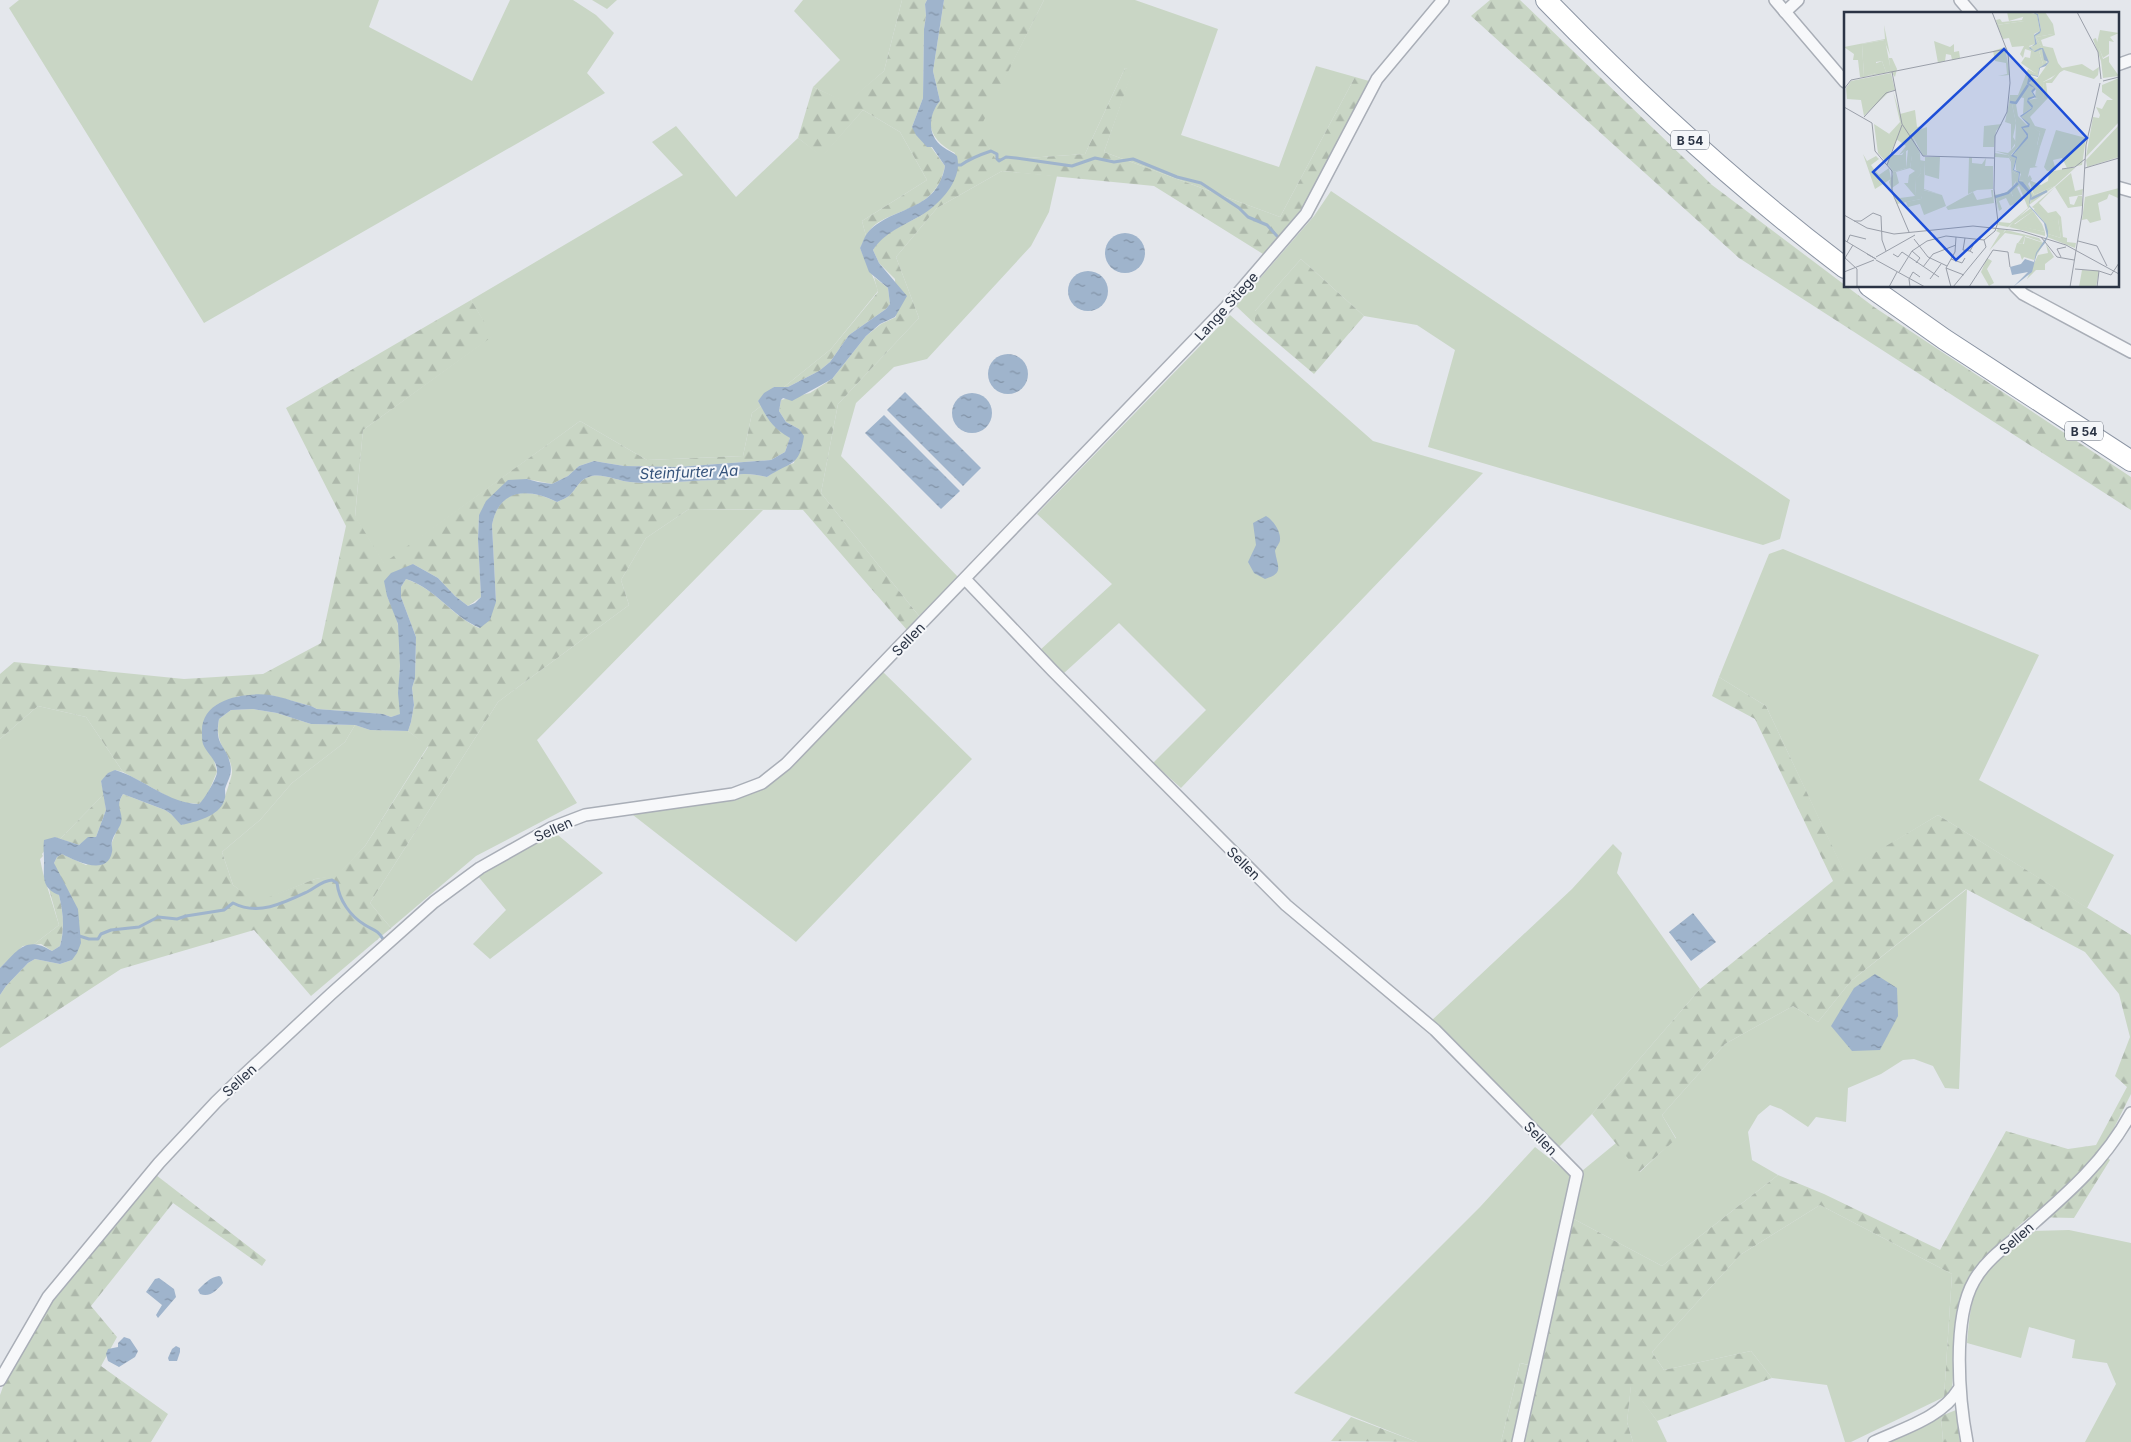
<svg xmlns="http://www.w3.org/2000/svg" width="2131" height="1442" font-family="Inter,sans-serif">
<defs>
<pattern id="forest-firs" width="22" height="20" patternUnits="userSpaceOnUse" patternTransform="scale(1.25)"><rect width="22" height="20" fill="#c9d6c5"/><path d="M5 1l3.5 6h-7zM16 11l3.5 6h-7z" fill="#adb8ab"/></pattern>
<pattern id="water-ripples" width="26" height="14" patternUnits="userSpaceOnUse" patternTransform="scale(1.25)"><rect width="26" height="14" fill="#9fb4cc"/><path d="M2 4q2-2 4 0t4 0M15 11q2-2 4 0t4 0" fill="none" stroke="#8293a7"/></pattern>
</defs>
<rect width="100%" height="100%" fill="#e4e7ec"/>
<g fill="#c9d6c5">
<path d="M19 0H379L369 27 472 81 510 0H573L596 15 614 33 587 73 605 93 204 323 9 8Z"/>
<path d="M592 0H617L607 9Z"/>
<path d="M803 0H902L884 71 847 103 813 87 840 60 794 11Z"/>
<path d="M1044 0H1135L1218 29 1181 135 1279 167 1316 66 1355 77 1280 217 1104 152 1132 71 1125 68 1085 154 1027 158H995L978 130Z"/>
<path d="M863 110 900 132 927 180 862 221 866 236 860 248C866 263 874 276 878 291L831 349 784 387H774L758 401 761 406 752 413 743 456 647 460 580 421 384 564 355 517 363 430 492 336 471 300 683 175 652 142 676 126 736 197 798 138 822 156Z"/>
<path d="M1002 171 1057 176 1049 212 1031 246 927 359 894 367 856 403 841 456 959 578 919 616 821 493 838 404 919 318 896 257 937 208Z"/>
<path d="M1331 191 1790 500 1780 539 1763 545 1428 447 1455 350 1417 325 1364 316 1301 259 1255 311V324L1236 306 1314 216Z"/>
<path d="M1230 315 1373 441 1483 473 1181 788 1153 763 1206 710 1119 623 1063 674 1039 651 1112 584 1037 514Z"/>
<path d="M689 509 763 510 537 740 577 803 476 856 391 928 370 903 498 702 629 605 621 580 646 538Z"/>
<path d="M1783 549 2039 655 1979 780 2114 855 2087 908 1938 815 1844 872 1766 706 1719 677 1769 554Z"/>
<path d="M882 671 972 759 796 942 624 808 734 797 780 776Z"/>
<path d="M38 706 86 717 123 772 115 770 101 781 104 794 60 839 55 837 42 854 43 856 40 859 43 873 59 925 33 945 23 946 0 968V739Z"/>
<path d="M355 725 370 730 408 731 428 746 365 846 337 876 315 879 256 903 233 885 222 852 260 820 292 783 345 742Z"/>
<path d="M552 830 603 873 490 959 473 944 506 910 477 875Z"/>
<path d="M1613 844 1622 853 1617 873 1700 989 1592 1114 1559 1147 1431 1021 1572 889Z"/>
<path d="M1967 889 1959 1089 1945 1088 1933 1066 1914 1059 1903 1060 1881 1074 1848 1088 1846 1122 1816 1117 1808 1127 1781 1109 1770 1105 1758 1115 1748 1132 1752 1160 1778 1175 1662 1266 1572 1218 1582 1171 1616 1143 1640 1172 1676 1138 1662 1115 1725 1044 1793 1006 1818 1022 1851 981Z"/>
<path d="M1535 1147 1571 1175 1529 1365 1520 1363 1501 1442H1417L1294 1393 1480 1207Z"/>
<path d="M1820 1205 1952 1274 1944 1397 1851 1442H1845L1827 1385 1772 1378 1751 1351 1664 1370 1652 1352 1740 1255Z"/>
<path d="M2069 1230 2131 1243V1442H2085L2116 1384 2107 1363 2072 1358 2075 1340 2029 1327 2021 1358 1967 1343C1970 1315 1971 1285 1992 1263 2003 1251 2017 1241 2029 1231Z"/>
<path d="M1631 1385 1657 1421 1667 1442H1633L1627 1422Z"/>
<path d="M1941 1416 1943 1442H1879Z"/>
</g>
<g fill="url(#forest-firs)">
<path d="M902 0H927L925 4 926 16 924 29 923 98 912 127 931 147 945 166C934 219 882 205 866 236L862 221 927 180 900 132 863 110 822 157 798 138 813 87 847 102 884 71Z"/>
<path d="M944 0H1044L979 130 995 158H1027L1085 154 1125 68 1133 70 1104 152 1280 217 1355 77 1369 81 1303 211 1263 254 1154 186 1002 171 937 208 896 257 919 318 838 404 821 493 919 616 907 630 803 510 689 509 646 538 621 580 629 605 498 702 370 903 391 928 311 996 254 930 121 969 0 1048V995L6 986 28 963 35 959 60 964 72 960 54 863 57 857 62 854 86 865 112 852V842L121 820C118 809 117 804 123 794L165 810 171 814 182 825 224 802C225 793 232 778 232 772 231 750 214 748 219 719L231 710 253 709 277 713 311 724 355 725 345 742 292 783 260 820 222 852 233 885 256 902 315 879 337 875 365 846 428 747 408 731 411 722 414 705 412 688 415 678 416 637 401 597V587L406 579C438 590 450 615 479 628L496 602 492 525C499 487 528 488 557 502 561 500 567 498 570 495 577 488 579 480 589 477 600 472 618 481 630 482 662 485 694 479 726 480 738 471 753 474 767 477L780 468 794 463 799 429 786 422 779 411 781 400 810 393 832 379 866 336 881 324 896 317 895 279 879 263 873 250 877 243 890 232 922 215 955 153C933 142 921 123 940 101L933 71Z"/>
<path d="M1490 0H1520L1712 185 1874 307 2131 477V510L1739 258 1471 16Z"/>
<path d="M1301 259 1364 316 1314 374 1255 324V311Z"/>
<path d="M874 277 888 288 890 304 886 309 849 335 830 362 819 371 788 387H784L831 349 878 292Z"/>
<path d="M471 300 493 336 363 430 355 516 384 563 580 421 647 460 743 456 752 413 761 406 767 417 790 438 785 452 771 460 678 467 624 466 594 461 579 466 568 476 552 484 527 479 479 515 478 540 481 597 468 606 455 596 438 578 413 564 387 596C391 605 396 615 398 625 403 654 397 684 401 714L391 717 383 714 317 709 311 706 270 695 239 696 215 706 204 745 214 760 217 772 206 798 199 804 178 802 123 772 86 717 38 706 0 739V674L14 662 184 679 263 674 321 643 346 526 286 408Z"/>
<path d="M1719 677 1766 706 1844 871 1938 815 2131 935V1094L2102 1152 2110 1160 2074 1218 2029 1217C2008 1236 1981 1255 1968 1280 1957 1300 1954 1366 1952 1391L1944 1397 1952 1274 1820 1205 1740 1255 1652 1352 1664 1370 1751 1351 1772 1378 1657 1421 1631 1386 1627 1422 1633 1442H1501L1520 1363 1540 1368 1572 1218 1662 1266 1778 1175 1824 1194 1940 1250 2006 1131 2068 1149 2096 1145 2127 1087 2115 1076 2130 1037 2119 994 2085 952 1966 889 1851 981 1818 1022 1793 1006 1725 1044 1662 1115 1676 1139 1639 1172 1592 1114 1700 989 1833 881 1755 719 1712 696Z"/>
<path d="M104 794 106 810 96 837 88 838 79 845 60 839Z"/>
<path d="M49 889 59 895C63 912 65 928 60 946L52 951 41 944 33 945 59 925Z"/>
<path d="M156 1175 266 1260 262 1266 173 1203 91 1306 117 1337 101 1366 168 1414 151 1442H0V1395L4 1384 54 1298Z"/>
<path d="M1956 1410 1960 1442H1943L1941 1416Z"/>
<path d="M1351 1417 1417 1442 1331 1441Z"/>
</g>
<g fill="url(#water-ripples)">
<path d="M927 0H944L933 71 940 101C928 115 927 136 943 147 948 151 953 152 957 156 963 180 940 204 920 216 903 226 885 232 873 250L879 263 907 296 895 317 880 324 866 336 832 379 792 401 783 398 781 400 779 411 786 422 799 429 804 436C799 468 791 461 767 477 753 474 738 471 726 480 694 479 662 485 630 482 618 481 600 472 589 477 579 480 577 488 570 495 567 498 561 500 557 502 528 488 499 488 492 525L496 602 490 620 480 628C451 616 437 589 406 579L401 587V597L416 637 415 678 412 688 414 705 411 722 408 731 370 730 355 725 311 724 277 713 253 709 231 710 219 719C214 746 226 744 230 763 233 774 228 779 225 789 225 793 226 797 224 801 219 816 196 822 181 825L171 814 165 810 123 794C114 808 124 811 121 823 119 829 114 834 112 841 111 845 113 849 112 852 107 877 76 861 62 854L57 857 54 863 78 909 81 943 77 953 72 960 60 964 35 959 28 963 6 986 0 995V968C18 950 26 935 52 951L60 946C65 928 63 912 59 895 41 888 44 876 44 861 44 853 43 848 44 840L55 837 79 845 88 837H96L106 810 101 781 108 773 115 770C143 778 169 804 199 804 204 800 217 778 217 772 218 761 207 754 203 744 202 741 202 736 202 733 200 699 244 692 270 695 283 697 298 703 311 706L317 709 383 714 391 717 400 714 398 693 400 666 398 624 387 596 384 581 391 573 413 564 438 578 455 596 468 606 475 603 481 597 478 540 479 515 486 501 508 480 527 479 538 482 552 484 568 476 579 466 594 461 624 466 678 467 771 460 785 452 790 438C772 428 767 418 758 401L764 393 774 387H788L819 371 830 362 849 335 886 309 890 304 888 288 869 272 860 248C863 242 865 235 869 231 895 205 937 212 945 166L932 147H927L916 135 912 127 923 98 924 29 926 16 925 4Z"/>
<circle cx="1125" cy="253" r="20"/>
<circle cx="1088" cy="291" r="20"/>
<circle cx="1008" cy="374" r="20"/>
<path d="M905 392 981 468 963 486 887 410Z"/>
<circle cx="972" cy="413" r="20"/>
<path d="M884 415 960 491 941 509 865 433Z"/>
<path d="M1266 516C1273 520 1281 531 1280 540 1280 543 1276 547 1275 551 1277 566 1285 573 1265 579L1254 573 1248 562 1256 545 1253 523Z"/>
<path d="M1693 913 1716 942 1691 961 1669 932Z"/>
<path d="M1875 974 1897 988 1898 1016 1880 1050 1852 1051 1831 1026 1854 988Z"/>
<path d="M219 1276 221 1277 223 1283C217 1290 210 1298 200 1294L198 1290C204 1284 210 1277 219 1276Z"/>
<path d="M159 1278 174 1289 176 1297 158 1318 156 1315 162 1305 146 1292 155 1279Z"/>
<path d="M124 1337 130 1339 138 1351 135 1357 119 1367 108 1361 106 1354 108 1349 118 1347V1343Z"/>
<path d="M176 1346 180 1348V1352L177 1361H169L168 1358 172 1349Z"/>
</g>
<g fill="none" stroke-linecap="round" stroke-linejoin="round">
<g stroke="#9fb4cc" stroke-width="3">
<path d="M957 165H961C968 160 982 154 991 151L997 154V159L999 161 1006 157 1016 158 1072 166 1095 158 1114 162 1133 159 1177 177 1201 183 1239 208 1248 217 1267 225 1277 236"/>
<path d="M76 935 89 939H98L101 934 111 930 139 927 158 917 177 919 186 916 224 910 233 903C258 916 284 903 307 892 317 887 321 881 332 880L337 883C339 900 350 916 365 925 373 930 378 930 383 939"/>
</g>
<g stroke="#a9aeb7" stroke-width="14">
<g id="street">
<path d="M1775 0 1845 82"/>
<path d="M1960 0 1972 14"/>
<path d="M1785 12 1798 0"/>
<path d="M2117 65 2131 60"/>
<path d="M2117 187 2131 191"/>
<path d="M2015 286 2023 294 2131 352"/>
<path d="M966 580 1053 671 1286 905 1435 1030 1577 1174 1518 1442"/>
<path d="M0 1380 48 1297 159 1163 216 1102 244 1075 331 994 434 902 480 868 551 828 585 815 733 794 762 783 786 764 1226 307 1306 214 1377 79 1443 0"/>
<path d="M1874 1442C1904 1428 1941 1418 1959 1389"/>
<path d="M1967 1442C1959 1400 1952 1319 1974 1281 1986 1259 2009 1244 2028 1228 2068 1193 2105 1161 2131 1113"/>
</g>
</g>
<g stroke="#8b94a3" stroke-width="22">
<g id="highway">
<path d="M1546 0C1639 96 1738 187 1845 268"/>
<path d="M1869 286 1944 339 2131 461"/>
</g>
</g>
<use href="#street" stroke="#f7f8fa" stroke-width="11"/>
<use href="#highway" stroke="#fff" stroke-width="20"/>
</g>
<g text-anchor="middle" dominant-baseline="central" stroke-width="4" stroke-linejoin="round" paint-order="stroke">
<g fill="#f4f6f9" stroke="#676e7b" stroke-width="1">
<rect x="1671" y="130.5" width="38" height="19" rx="4"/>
<rect x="2065" y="421.5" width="38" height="19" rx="4"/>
</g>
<g font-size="12" font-weight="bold" fill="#2b3445">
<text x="1690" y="140">B 54</text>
<text x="2084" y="431">B 54</text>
</g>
<g font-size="14" fill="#2b3445" stroke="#f4f6f9">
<text transform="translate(1226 306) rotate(-48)">Lange Stiege</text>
<text transform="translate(908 639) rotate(-46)">Sellen</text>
<text transform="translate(553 829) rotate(-24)">Sellen</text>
<text transform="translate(1244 863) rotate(45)">Sellen</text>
<text transform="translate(239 1080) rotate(-43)">Sellen</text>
<text transform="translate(1541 1138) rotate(46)">Sellen</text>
<text transform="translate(2016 1238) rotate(-41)">Sellen</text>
</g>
<g font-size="15" font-style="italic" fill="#34527a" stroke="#f4f6f9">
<text transform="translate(689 472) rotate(-2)">Steinfurter Aa</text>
</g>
</g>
<g transform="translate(1844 12)">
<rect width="275" height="275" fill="#e4e7ec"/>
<path d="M163 0H181L182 4 165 9ZM180 9V34L168 35 165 26 159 27 153 13ZM209 12 211 23 197 28 199 34 209 36 214 51 218 56 238 52 249 59 255 55 254 63 250 67 220 58 199 70 200 85 196 87 191 86 192 77 186 73 187 64 193 67 205 50 192 25 209 22ZM256 18 275 21 266 25 270 30 265 29V42L259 46 253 31ZM41 28 47 59 42 60 38 49 32 50V61L20 65 18 32ZM90 29 106 35 110 32V40L115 39 116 46 108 48 107 43 102 42 101 49 94 51ZM187 39H195L199 52 191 61 177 51 181 45 186 46ZM47 61 51 78 46 79 20 104 17 88 3 87 2 76 7 69ZM275 66V110L242 145 249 105 255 106 256 103 252 95 258 97 263 88H269L258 80V73ZM165 91 168 92 172 111 169 125 172 130 167 138V112L161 110ZM30 112 53 127 42 150 34 141ZM158 112 152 119 150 135H139L140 114ZM187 113 196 120 193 133 196 135 191 154 194 155 186 156 183 169H180L175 168 177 162 172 158 171 141ZM275 113V145L243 155 242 148ZM83 115V143L79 144 67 121ZM212 118 242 126 238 153 223 156 218 146 209 148 212 158 203 159 200 155ZM62 137V156L50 160 43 152 46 143H58ZM76 141 77 161 72 168 71 184 60 171H64L65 163 71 159 66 156 68 143ZM151 141 164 143 168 149V159L173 162V167L168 176 167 150 165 146 151 145ZM19 142 23 149 32 144 35 147 27 153 29 156 35 163 45 156 47 167 31 177ZM81 145H96L95 167 81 163ZM125 145H128V151L138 152 142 146 141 154H149V177L133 178 124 182ZM225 156H231L211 174 190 183 185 168 197 173 204 169 205 160ZM227 161 231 179 239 177 238 183 225 185 226 192 230 193 234 184H238V194L224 196 211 175ZM172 173 179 188 166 194 162 186 155 189 158 197 155 199 152 186 166 180 169 185 167 179ZM79 178 98 183 102 194 80 203 76 192 64 195 62 190 77 187ZM147 178H149L150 191 104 198 102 195 129 180 133 188 148 185ZM191 195 214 207 217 226 204 222 201 211 190 198ZM189 199 198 212 201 220 170 213ZM181 225 200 231 190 248 180 245 178 248 176 242 170 241 173 231 180 232ZM238 258 255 259 252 275H235Z" fill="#c9d6c5"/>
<path d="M181 0 193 2 196 19 190 22 191 32 185 34 190 40 181 37 179 46 176 42 180 34V9L153 13 152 8 156 7 158 10 178 8ZM190 0H201L209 12V22L192 25 198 36 190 39 186 35 193 31 191 24 197 18 194 2ZM40 13 46 43 40 28 18 32 20 65H16L14 48H9L10 42 0 35 41 27ZM252 26 259 47 265 44V50L275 64 259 66 257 49 249 27ZM161 35 166 63 154 64 163 62 162 51 151 49 149 39ZM198 36 203 52 195 56 194 64 185 63 184 70 190 77 187 79 190 84 183 90 188 96 179 102 180 86 175 85 172 92 174 104 184 114 178 115 183 125 167 143 172 146 169 158 175 161 174 170 186 183V191L188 184 175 169 176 161 175 168 180 169 186 163 188 167 184 172 190 183 211 174 185 193 186 195 175 205 187 196 189 199 170 212 201 220V224L165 215 170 209 164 215 154 213 155 210 166 211 184 196 175 174 167 179 169 187 166 180 152 186 154 199 150 183 161 181 171 173 173 162 168 159V149L164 143 151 139 164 141 171 134 172 111 168 92 165 91 166 83H174L184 57 191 61 194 54 199 52 195 39 191 40ZM45 46H48L53 57 51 65 47 60 23 64 32 61 30 52 38 49 42 60 46 59ZM219 56 208 71H202L204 86 186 105 191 114 202 117 196 135 193 134 196 120 187 114 183 133 176 135 171 140 173 145 169 144V142L184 123 179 116 186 113 177 105 188 96 184 88 200 85 199 70 207 67 212 62 210 58ZM49 79 56 102 71 98 73 115 78 114V116L67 121 76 141 68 144 66 156 52 160 55 171 48 176 50 181 56 186 71 184 72 167 77 161 75 148 81 149 80 177 98 183 80 178 77 187 53 192 45 170 49 162 43 152 50 160 62 156 64 138 55 143 62 134 45 122 56 110ZM211 175 195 191 204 201 212 199 217 205 219 225 223 226V230L232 231 231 236 203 225 204 222 217 226 214 207 206 210 202 203 188 195ZM275 176 274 186 265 182 263 187 254 191 257 208 246 211 243 207 238 208 241 185ZM154 217 161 218 159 221 162 218 195 226 198 230 181 224 179 232 174 231 179 224 161 221 145 239 156 221 152 219ZM202 232 210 245 201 252V258H192L183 267 194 243 204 241Z" fill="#c9d6c5"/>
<path d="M143 246 148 249 143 257 150 271 145 274 137 260Z" fill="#c9d6c5"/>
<path d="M188 0 194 2 197 18 196 21 191 24 193 32 186 35 190 39 196 36H199L205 50 202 54 196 56 194 65 187 63V69L185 71 192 77 189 80 192 85 184 88 189 94 188 97 177 105 186 112 185 115 179 116 184 122V126L169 143 173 145 170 158 176 160 175 169 179 170 186 179 188 184 185 193 202 212 204 219V224L201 231 193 241 188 260 169 275 184 260 168 263 166 255 177 252 181 247 190 250 192 241 203 224 200 211 185 194 186 183 174 170 175 161 169 158 172 146 167 144 183 124 177 115 184 113 176 104 188 96 183 90 184 86 190 84 187 79 190 76 183 72 185 62 194 64 195 56 204 50 200 48 198 37 191 40 185 36 191 32 190 23 196 19 193 3Z" fill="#9fb4cc"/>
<path fill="none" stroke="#9fb4cc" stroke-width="2.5" d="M166 90 172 91 184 73M151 185 164 181 174 171M187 187 203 179"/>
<path fill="none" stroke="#9a9fa9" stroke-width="1" d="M233 0 254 40 257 67M48 60 58 112 79 144 150 146M259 69 275 65M0 77 7 68 162 37M0 95 28 111 31 139 48 159V180L65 220M20 105 42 81 52 78M43 153 58 113M241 156 275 146M218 157 231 155 241 147M0 203 23 216 50 222 129 214 177 219 222 233 275 262M10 209H17L29 201 37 204 38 228 42 239M197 225 213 245 230 248M121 226 119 238 126 239M70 227 84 245 103 254M0 228 32 247 23 242M140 228 151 219 154 210 150 177 151 124 163 100 166 71 164 41 148 0M234 229 253 234 263 254M3 230 6 223 22 227M68 239 76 246 72 251M129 241 126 239 132 228M49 242 54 245 58 240 95 265M0 245 13 257V275M32 245 71 223M217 245 213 237 222 235M1 246 9 233M107 247 118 251 121 246M32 248 81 275M79 255 89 242 112 233M102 256 120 263M231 257 255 259 253 275M255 259 267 263 275 251M0 260 30 248M55 260 68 239 83 229 102 224 140 228M86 267 97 252M45 275 53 260M66 275 65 267 69 260 76 265M107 275 102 256 111 240 112 225M109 275 142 235 140 228M125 275 149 238 164 240 166 255M226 275 238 202 242 133 256 71"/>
<path fill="#1d4ed8" fill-opacity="0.15" stroke="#1d4ed8" stroke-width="2.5" d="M160 37 243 126 112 248 29 160Z"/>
<rect width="275" height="275" fill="none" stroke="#2b3445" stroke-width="2.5"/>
</g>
</svg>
